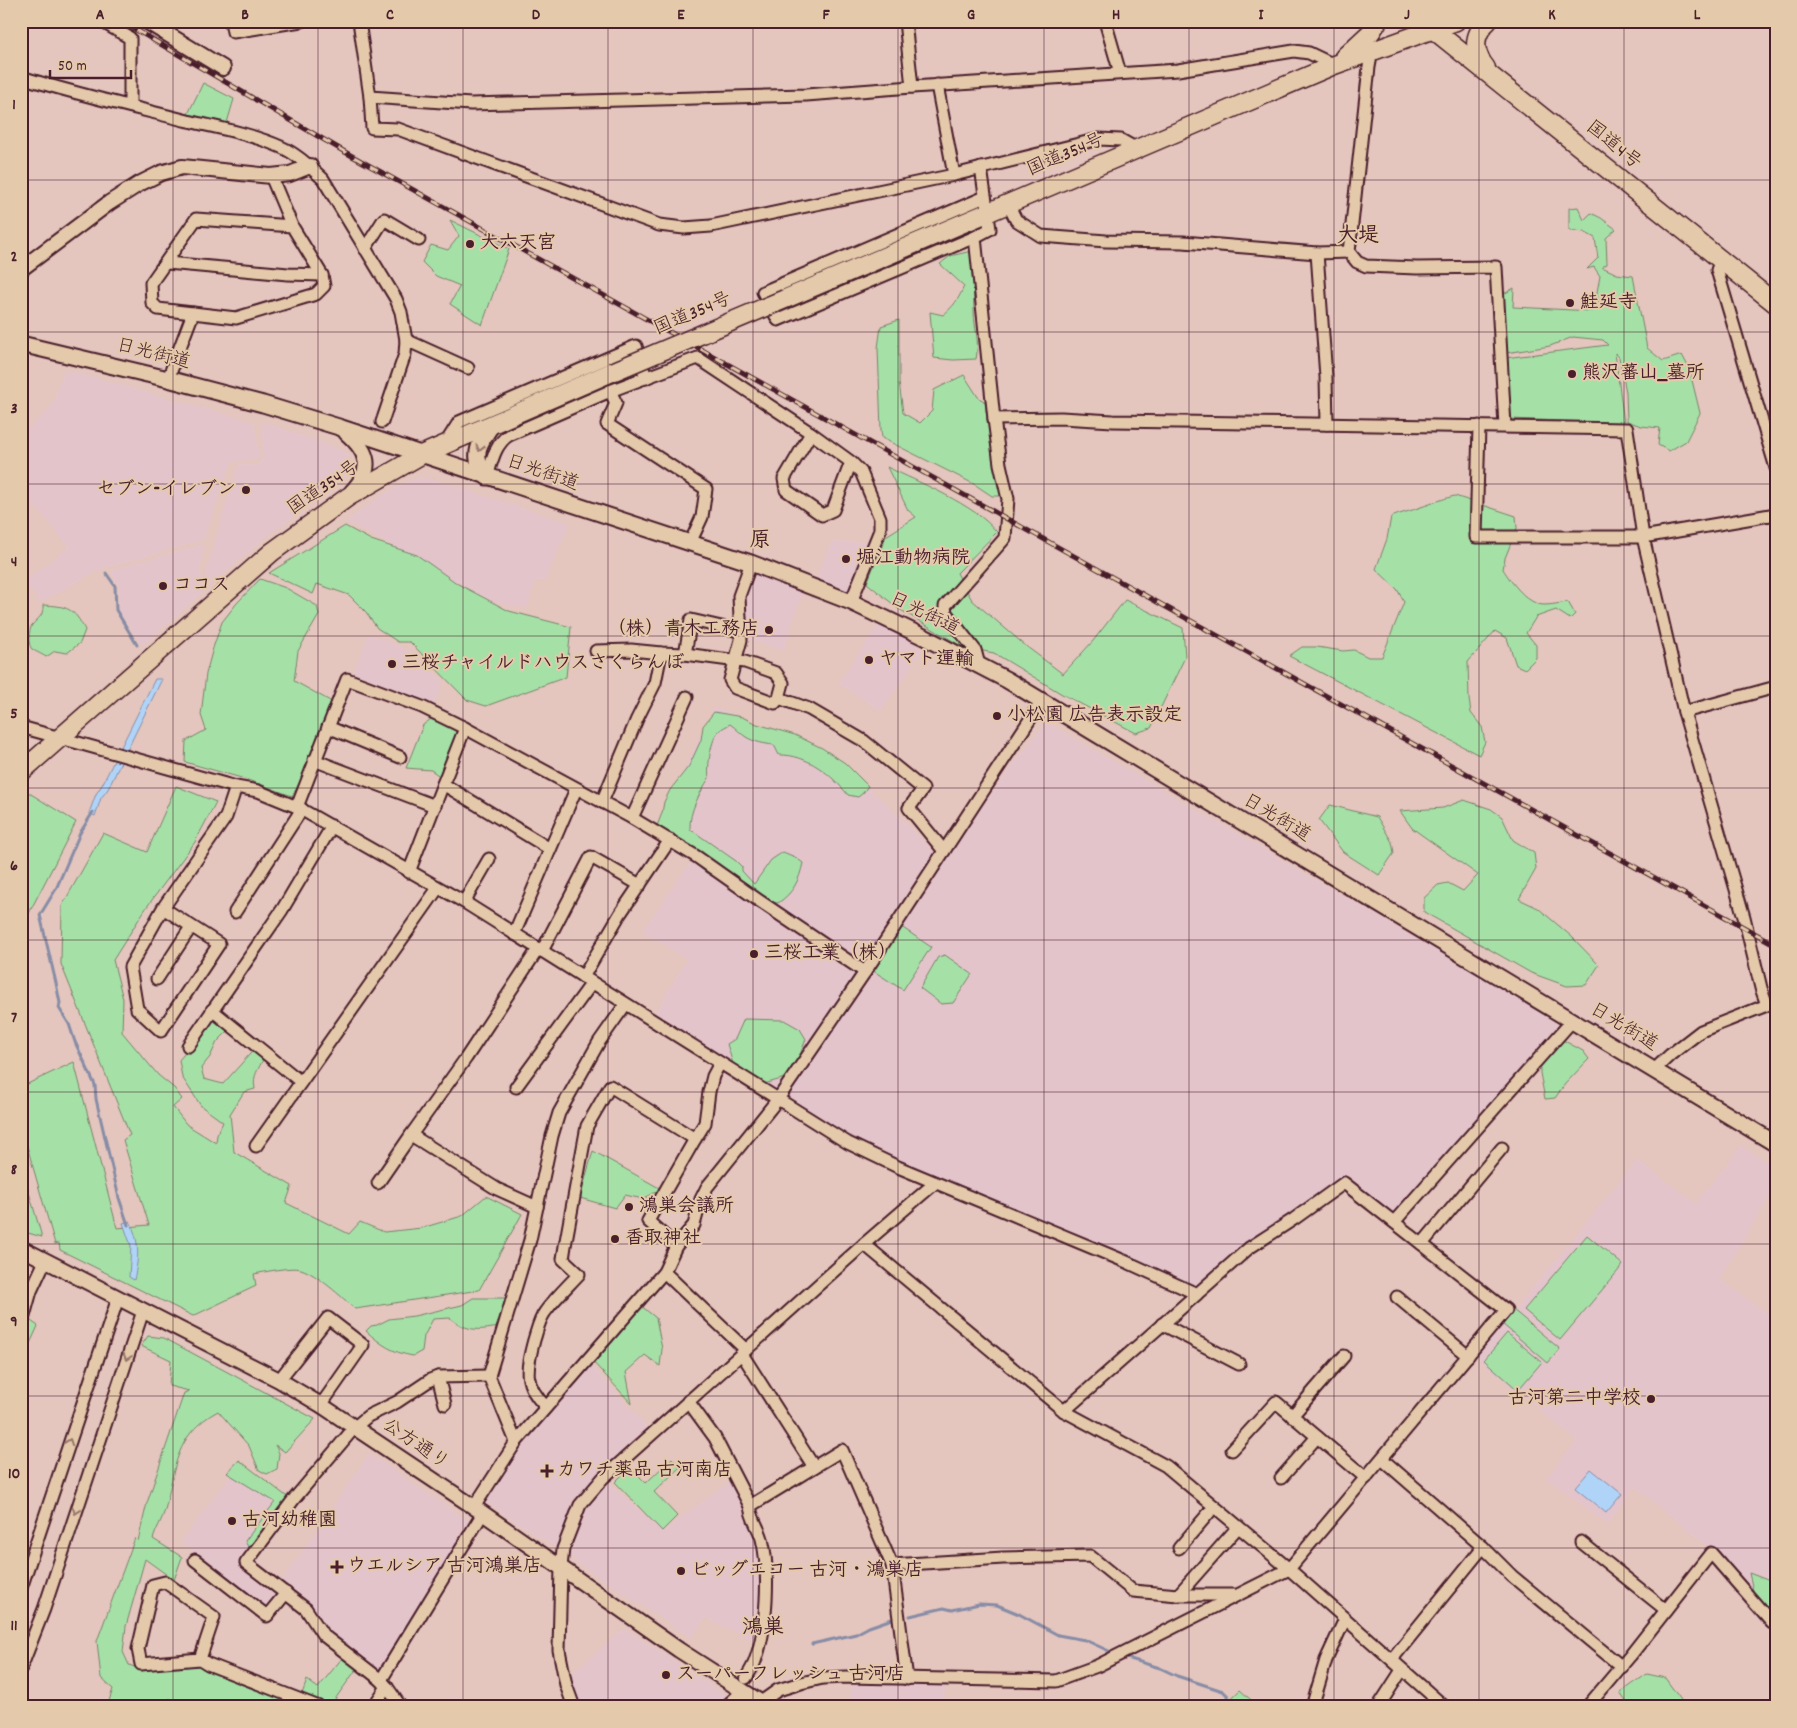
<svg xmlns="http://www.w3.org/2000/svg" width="1797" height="1728" font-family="Dekko,'Klee One',sans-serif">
<rect width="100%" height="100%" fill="#e4c6be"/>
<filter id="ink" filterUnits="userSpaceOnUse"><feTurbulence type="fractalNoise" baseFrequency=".02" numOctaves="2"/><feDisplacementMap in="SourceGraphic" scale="10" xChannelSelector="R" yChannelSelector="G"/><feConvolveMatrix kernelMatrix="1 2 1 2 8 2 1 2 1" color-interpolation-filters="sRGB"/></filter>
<g filter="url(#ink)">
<g fill="#e4c4cb">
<path d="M66 370 254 422 260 459 232 462 203 540 98 570 40 603 25 581 69 547 21 488V437L53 405 60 380Z"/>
<path d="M262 421 348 453 350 473 328 493 268 535 213 584 205 575 238 465H257L263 459Z"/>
<path d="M416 478H428L570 523 544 582 535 580 527 609 493 602 346 521 390 490Z"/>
<path d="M832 542H870L848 592 816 578Z"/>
<path d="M204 544 200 575 211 585 142 646 118 610 119 588 111 570Z"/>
<path d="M755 574 803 592 783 651 746 638 744 599Z"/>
<path d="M880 623 923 649 881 711 838 683Z"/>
<path d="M369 634 416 653 443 682 433 708 352 675Z"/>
<path d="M714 707 822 748 882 800 936 853 863 966 657 826Z"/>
<path d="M1046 722 1556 1020 1558 1028 1391 1217 1344 1180 1243 1247 1195 1288 961 1189 853 1139 787 1097 957 838Z"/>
<path d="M692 860 856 974 777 1093 654 1015 687 959 642 931Z"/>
<path d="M1741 1146 1776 1168V1187L1719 1279 1776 1320V1607L1773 1610 1708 1546 1635 1487 1607 1524 1546 1478 1577 1441 1476 1357 1637 1160 1696 1203Z"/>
<path d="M589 1363 649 1429 601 1474 559 1550 481 1499 517 1444Z"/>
<path d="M369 1454 473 1524 380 1675 327 1633 314 1610 280 1584Z"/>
<path d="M237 1466 283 1500 237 1562 278 1592 267 1607 181 1542Z"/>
<path d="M606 1480 663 1531 730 1481 743 1507 756 1542 761 1570V1589L758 1642 705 1618 691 1638 565 1554 582 1507Z"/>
<path d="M625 1628 728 1697 718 1707H580L569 1676Z"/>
<path d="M945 1683 944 1706 994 1707H851L850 1684Z"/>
</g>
<g fill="#a5e1a7" stroke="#788069">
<path d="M203 83 234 99 226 126 187 116Z"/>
<path d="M1578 207 1584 220 1591 213 1601 218 1616 229 1606 238 1607 264 1602 267 1617 274 1633 276 1647 348 1663 361 1682 355 1689 368 1700 413 1686 441 1669 451 1658 445 1660 428 1641 426 1627 421 1626 392 1619 357 1615 353 1624 423 1510 419 1505 358 1608 345 1603 340 1573 337 1550 346 1506 353 1504 294 1514 288 1513 307 1592 311 1598 304 1597 292 1600 276 1594 267 1587 269 1598 258 1595 238 1584 232 1569 230V208Z"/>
<path d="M450 220 509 249 482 325 450 304 460 286 436 276 422 262 431 245 448 250 459 236Z"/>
<path d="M972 251C974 271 973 291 974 311 974 329 980 339 976 359L953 360 934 358 930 312 943 315C953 307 959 299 964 286L940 264 950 256Z"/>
<path d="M899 320V382L903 413 920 423 932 411 934 390 964 375 978 397 985 402 987 418 991 429 996 476 1003 496H992L974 484 882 438 881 430 878 348 881 326Z"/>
<path d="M887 467C920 483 974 504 997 532L957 573 972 600 1027 647 1063 674 1093 641 1125 600 1183 628 1185 657 1151 728 1136 733 1062 694 994 653 963 647 899 609 867 583 886 536 916 517 908 510Z"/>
<path d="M1455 496 1516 516 1517 528 1505 558 1503 569C1511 582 1528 605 1544 605 1552 605 1560 603 1568 602L1575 614 1570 619 1556 610 1536 617 1526 633 1536 645V658L1525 669 1516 665 1507 638 1495 631 1468 662 1469 699 1471 713 1482 727 1485 742 1479 755 1289 656 1302 647H1317L1343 651 1354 650 1368 657H1382L1404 602 1397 589 1376 569 1387 539 1391 517C1401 513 1411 511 1421 507 1434 503 1441 499 1455 496Z"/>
<path d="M345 526 371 540 417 555 458 584 509 611 571 627 566 677 486 706 467 700 410 642H398L377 628 366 612 349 595 317 584 313 594 269 573Z"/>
<path d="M260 579 286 588 317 606 319 615 298 651 294 681 332 702 304 776 292 796 245 779 185 762 186 741 206 730 201 715 206 674 213 648 222 622 237 603Z"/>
<path d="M43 605C67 606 74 608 85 630L80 643 67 653 55 651 46 657C42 654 34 651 32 649 27 644 29 630 32 625 38 618 44 616 43 605Z"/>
<path d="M714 712 742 717 757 724 795 735 822 748 845 763 868 786 863 793 858 797 848 795C832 775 807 754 779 755L774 745C765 744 754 742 746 737 741 734 736 728 730 724 727 726 722 728 719 731 711 738 707 767 709 778 700 793 689 811 690 829L736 861 742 867V871L754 884 771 860 783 852 795 857 803 863C799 881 793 893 778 903L745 897 726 883 706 873 686 855 667 833 657 826 662 813 664 802 670 790 689 766 701 740 703 726Z"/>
<path d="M431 719 461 730 441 777 431 770 406 768 423 725Z"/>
<path d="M176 786 216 802 195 842 146 908 113 960 123 999 122 1032 158 1075 174 1088 182 1099 173 1107 187 1125 216 1143 217 1135 223 1122 201 1106 182 1077 179 1060 216 1017 229 1030 217 1042 210 1057 201 1068 204 1079 223 1084 259 1044 264 1057C259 1070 252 1074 255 1089L244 1092 230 1114 234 1152 292 1186 286 1203 349 1234 360 1222 384 1232 422 1228 462 1216 486 1196 522 1214 479 1290 355 1309C342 1297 317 1274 301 1269 291 1266 265 1272 254 1274L256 1286 193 1316 60 1250 59 1243 55 1244 21 1125V1087L74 1062 117 1228 149 1225 123 1140 130 1135 61 964 62 906 103 833 147 852Z"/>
<path d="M26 791 76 822 28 915 21 913V796Z"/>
<path d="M1464 800 1491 809 1502 817 1513 840 1534 853 1536 869 1519 899 1538 908 1572 937 1599 965 1586 985 1567 986 1531 973 1424 912V898L1438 885 1448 883 1463 891 1478 875 1412 828 1400 811 1443 808Z"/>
<path d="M1330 805 1377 817 1392 842 1394 853 1379 875 1343 852 1319 820Z"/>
<path d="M900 926 931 947 903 990 872 970Z"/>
<path d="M945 955 972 974 953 1003 941 1004 920 988 938 957Z"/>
<path d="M744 1019 784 1020 800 1029 806 1039 800 1055 785 1078 764 1084 733 1064 727 1044 735 1039Z"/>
<path d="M1561 1039 1583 1051 1589 1059 1565 1084 1555 1098 1545 1099 1540 1073V1064Z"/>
<path d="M593 1151 661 1189 643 1199 625 1195 615 1208 580 1198Z"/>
<path d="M21 1165 42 1237 21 1231Z"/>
<path d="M1587 1235 1623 1265 1560 1340 1524 1310Z"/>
<path d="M473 1298H507L504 1313 498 1327C478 1331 466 1331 450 1318L433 1319 424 1336 422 1351 413 1356C391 1352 382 1345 366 1331L371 1326 377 1325 389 1319 414 1316 462 1305Z"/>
<path d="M640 1305 656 1318 662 1349 660 1366 645 1355 626 1372 632 1404 592 1361Z"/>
<path d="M1512 1309 1560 1349 1548 1363 1501 1323Z"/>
<path d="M28 1319 38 1326 21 1363V1335Z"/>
<path d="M1507 1333 1542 1362 1518 1390 1484 1360Z"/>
<path d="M148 1336 164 1338 315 1419 285 1452 275 1445 279 1453 277 1469 267 1474 259 1470 249 1446 218 1411C174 1435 176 1467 165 1510 162 1520 156 1529 153 1539L182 1557 174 1580 145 1559 126 1626 123 1652 129 1665 140 1669 197 1662 302 1707H173L170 1698 169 1707H107L113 1689 101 1678 97 1641 135 1538 138 1541 147 1503 184 1393 189 1391 169 1386 171 1360 141 1346Z"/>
<path d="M672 1458 680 1467 654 1492 677 1516 662 1531 615 1482 630 1467 646 1483Z"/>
<path d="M239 1460 290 1499 250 1551 245 1541 275 1502 227 1473Z"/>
<path d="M1749 1573 1770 1581 1776 1577V1613L1773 1616 1755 1599Z"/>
<path d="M343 1657 358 1667 330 1706 302 1694 307 1680 318 1688Z"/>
<path d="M1647 1674 1665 1678 1686 1707H1630L1620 1693Z"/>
<path d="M1240 1690 1259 1707H1222Z"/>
</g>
<g fill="#b0d4f8" stroke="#878ca6">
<path d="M155 679H162L108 789 101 798 95 816 89 813 96 794 102 785Z"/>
<path d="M130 1221C140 1244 139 1256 134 1280L129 1277 131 1246 123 1223Z"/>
<path d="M1591 1469 1622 1494 1606 1513 1575 1488Z"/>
</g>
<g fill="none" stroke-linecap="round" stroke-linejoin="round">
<g stroke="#878ca6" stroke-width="3">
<path d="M106 573 115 586 116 610 137 645"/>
<path d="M93 812 80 833 56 889 40 915 56 983 60 1003 59 1008 69 1024 75 1042 95 1085 96 1099 119 1198 128 1225"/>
<path d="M910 1616 944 1608 952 1610 979 1604 997 1605 1019 1614 1058 1635 1085 1640 1109 1651"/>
<path d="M812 1644 856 1634 869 1627 892 1619"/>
<path d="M1127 1658 1160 1668 1177 1676 1223 1691 1228 1696 1230 1707"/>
</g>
<g stroke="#4a1f2b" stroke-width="15">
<g id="minor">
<path d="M101 21 130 38V106"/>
<path d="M231 21 233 32 301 21"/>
<path d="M359 21 370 97 372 128 398 129 659 225 684 228 711 226 954 175 1099 139 1121 140 1137 149"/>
<path d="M905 21 912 87"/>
<path d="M1105 21 1120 73"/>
<path d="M1372 51 1369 67 1349 252 1357 262 1366 266 1417 268 1496 267 1505 426"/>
<path d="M21 77C76 94 132 107 188 121 219 128 252 134 281 147 297 154 310 167 323 179L396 299 401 312 406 340 405 354 382 422"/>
<path d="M937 85 954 175"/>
<path d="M370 97 471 104 806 95 912 87 1178 70 1294 51 1309 53 1334 65"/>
<path d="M271 176 292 226 322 275 324 286 316 294 236 318 158 309 152 303 151 283 196 219 292 226"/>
<path d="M1008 204 1016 220 1041 236 1106 241 1183 242 1317 253 1349 252"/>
<path d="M975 237 778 320 763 292 985 197"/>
<path d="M365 249 384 219 419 240"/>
<path d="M1317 253 1326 377 1327 424"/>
<path d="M1721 260 1717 270 1776 468"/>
<path d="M167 263 288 274 322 275"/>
<path d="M406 340 468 368"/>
<path d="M168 379 193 313"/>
<path d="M610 391 616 403 607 424 706 489 702 517 690 543"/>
<path d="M994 419 1061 418 1113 421 1627 429 1643 537 1684 712 1744 917 1761 988 1767 1005 1701 1031 1670 1055 1654 1070"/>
<path d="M1479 426 1476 537H1643L1776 514"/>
<path d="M445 444 459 422 636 346 646 378"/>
<path d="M851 462 811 433 784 479 786 490 822 515 833 510 851 462 861 472 880 518V530L851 602"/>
<path d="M487 477C492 461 495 444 509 435L610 391 698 358 811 433"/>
<path d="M596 651 631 650 661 653 685 654 745 662 776 673 783 683 779 698 775 703 735 688 730 680 741 640 739 596 751 563"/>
<path d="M685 654 691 620 739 631"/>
<path d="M979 665 975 650 946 613 945 606 1005 538 1008 499 1000 464 994 419 975 237 990 229 981 168"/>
<path d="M779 698 809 709 864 741 923 789 909 808 944 851"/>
<path d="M1684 712 1776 687"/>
<path d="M21 727 236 787 258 791 297 807 464 902 848 1143 898 1167 1129 1263 1197 1294 1249 1248 1294 1219 1344 1183 1506 1310 1289 1569 1097 1666 1056 1681 847 1677 823 1678 801 1683 778 1690 761 1702"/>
<path d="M328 727 400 757"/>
<path d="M465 728 443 784 550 849"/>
<path d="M21 755 35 760"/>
<path d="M314 760 435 806"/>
<path d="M602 802 637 719 655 683 661 653"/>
<path d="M297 807 347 679 422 707 465 728 632 818 697 857 758 900 865 972"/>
<path d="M632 818 687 697"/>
<path d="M409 872 443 784"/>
<path d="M464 902 489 859"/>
<path d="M163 908 219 944 161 1031 137 1009 130 967 163 908 226 817 236 787"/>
<path d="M235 912 302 809"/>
<path d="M514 934 576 789"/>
<path d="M542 951 591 857 640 885"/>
<path d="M583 977 620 914 670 840"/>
<path d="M157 979 191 927"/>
<path d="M212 1010 301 1082"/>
<path d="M188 1046 282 910 332 826"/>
<path d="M516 1087 592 983"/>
<path d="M695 1139 705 1123 709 1092 713 1076 720 1063"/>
<path d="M256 1146 438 888"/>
<path d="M378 1183 411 1135"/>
<path d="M537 1207 497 1189 411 1135 466 1058 538 949"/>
<path d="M1394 1222 1572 1021"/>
<path d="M864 1244 1064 1411 1166 1466 1289 1569 1445 1707"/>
<path d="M1422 1244 1502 1148"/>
<path d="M664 1272 746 1350"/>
<path d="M1397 1297 1468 1356"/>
<path d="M1162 1324 1239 1364"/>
<path d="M21 1327 31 1291 45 1261"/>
<path d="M438 1377 445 1404"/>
<path d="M279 1380 328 1318 363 1345 321 1405"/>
<path d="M688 1401 715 1438 750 1506 814 1467 742 1354"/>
<path d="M546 1407C523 1384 526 1370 534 1340 537 1331 539 1320 545 1312 555 1298 568 1286 579 1274L563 1259 565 1246 587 1126 610 1086 695 1139 648 1221 676 1246"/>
<path d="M1064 1411 1197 1294"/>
<path d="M1292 1416 1344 1356"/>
<path d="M516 1442 489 1376 530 1240 552 1136 559 1113 599 1042 625 1005"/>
<path d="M1232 1450 1276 1402 1366 1478"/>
<path d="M1382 1459 1483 1547 1392 1659"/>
<path d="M814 1467 842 1450 892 1565 907 1679"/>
<path d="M1281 1478 1317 1437"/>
<path d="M474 1507 516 1442 664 1272 676 1246 694 1225 701 1199 707 1187 778 1099 865 972 1042 701"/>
<path d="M1581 1542 1666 1610"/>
<path d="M1483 1547 1512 1576 1622 1667"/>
<path d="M1179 1548 1214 1507"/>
<path d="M195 1560 267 1616 286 1593"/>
<path d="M892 1565 1003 1558 1090 1556 1133 1591 1178 1595"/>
<path d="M21 1588 118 1298"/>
<path d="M1234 1595H1178L1238 1527"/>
<path d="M200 1659 214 1617 165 1582 153 1585 138 1649 141 1664 200 1659 208 1664 319 1707"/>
<path d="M21 1668 44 1609 143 1311"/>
<path d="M746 1678C749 1673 753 1667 755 1661 767 1630 770 1571 762 1539 759 1528 751 1518 750 1506"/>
<path d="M381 1680 323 1635 306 1609 246 1563 294 1499 355 1427 368 1416 397 1402 430 1380 438 1377 489 1376"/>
<path d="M387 1687 401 1707"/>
<path d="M373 1707 387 1687 381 1680 483 1513"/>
<path d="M574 1707 566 1685 559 1650 561 1567 563 1549 580 1505 603 1478 864 1244 935 1183"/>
<path d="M725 1707 743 1691"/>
<path d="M1312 1707 1326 1660 1345 1619"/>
<path d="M1378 1707 1402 1670"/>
<path d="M1587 1707 1630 1656 1711 1553 1772 1623 1776 1619"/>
</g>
</g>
<g stroke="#4a1f2b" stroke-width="18">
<g id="tertiary">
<path d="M146 21 223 68"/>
<path d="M21 269 109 203 139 184 161 173 182 167 271 176 290 174 310 166"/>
<path d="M21 1248 279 1380 321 1405 474 1507 679 1650 768 1707"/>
</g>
</g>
<g stroke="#4a1f2b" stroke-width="19">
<g id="secondary">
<path d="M21 344 168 379 263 404 342 428 751 563 851 602 926 638 1007 680 1776 1144"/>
<path d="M346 432C369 452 374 469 352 492"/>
<path d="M487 477C469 456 480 441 494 422"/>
</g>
</g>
<g stroke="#4a1f2b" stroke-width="21">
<g id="trunk">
<path d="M1425 23 1776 304"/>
<path d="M1344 57 1371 32 1378 21"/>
<path d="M1486 68C1473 52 1472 35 1488 21"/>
<path d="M785 299 1334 65 1456 21"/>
<path d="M21 772 272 552 348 497 421 455 612 372"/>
</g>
</g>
<use href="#minor" stroke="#e4c9ab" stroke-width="11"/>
<use href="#tertiary" stroke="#e4c9ab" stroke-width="14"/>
<use href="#secondary" stroke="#e4c9ab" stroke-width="15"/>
<use href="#trunk" stroke="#e4c9ab" stroke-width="18"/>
<g stroke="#4a1f2b" stroke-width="5">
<path id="rail" d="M121 21 345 152 1776 945"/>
</g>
<use href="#rail" stroke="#e4c9ab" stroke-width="3" stroke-dasharray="9" stroke-linecap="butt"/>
<g stroke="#4a1f2b" stroke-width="21" stroke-linecap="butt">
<path id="trunk-bridge" d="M612 372 785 299"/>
</g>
<use href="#trunk-bridge" stroke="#e4c9ab" stroke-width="18"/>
</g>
<defs><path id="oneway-chevron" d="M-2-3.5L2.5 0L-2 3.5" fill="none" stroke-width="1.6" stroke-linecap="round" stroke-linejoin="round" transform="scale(1.25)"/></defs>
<g stroke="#97746b">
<use href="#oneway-chevron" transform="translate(480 448) rotate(104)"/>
<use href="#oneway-chevron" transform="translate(127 1357) rotate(108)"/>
<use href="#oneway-chevron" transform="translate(69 1442) rotate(-71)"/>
<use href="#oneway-chevron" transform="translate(76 1511) rotate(109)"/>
</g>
</g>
<path fill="none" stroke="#4a1f2b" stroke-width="1" stroke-opacity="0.55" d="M173 21V1707M318 21V1707M463 21V1707M608 21V1707M753 21V1707M898 21V1707M1044 21V1707M1189 21V1707M1334 21V1707M1479 21V1707M1624 21V1707M21 180H1776M21 332H1776M21 484H1776M21 636H1776M21 788H1776M21 940H1776M21 1092H1776M21 1244H1776M21 1396H1776M21 1548H1776"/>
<g fill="#4a1f2b" stroke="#e4c9ab" stroke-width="2">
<circle cx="470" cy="244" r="5"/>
<circle cx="1570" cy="303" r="5"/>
<circle cx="1572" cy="374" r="5"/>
<circle cx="246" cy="490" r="5"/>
<circle cx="846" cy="559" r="5"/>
<circle cx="163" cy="586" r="5"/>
<circle cx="769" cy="630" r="5"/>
<circle cx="869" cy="660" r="5"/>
<circle cx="392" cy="664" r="5"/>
<circle cx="997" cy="716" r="5"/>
<circle cx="754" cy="954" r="5"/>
<circle cx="629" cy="1207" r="5"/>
<circle cx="615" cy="1239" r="5"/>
<circle cx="1651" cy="1399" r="5"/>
<path d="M544.5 1463.5h5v5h5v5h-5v5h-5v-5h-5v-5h5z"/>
<circle cx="232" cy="1521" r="5"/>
<path d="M334.5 1559.5h5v5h5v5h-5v5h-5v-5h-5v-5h5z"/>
<circle cx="681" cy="1571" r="5"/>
<circle cx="666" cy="1675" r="5"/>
</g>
<g text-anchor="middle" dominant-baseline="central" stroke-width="4" stroke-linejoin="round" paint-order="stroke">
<g font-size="19" fill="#4a1f2b" stroke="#e4c9ab">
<text transform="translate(1613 146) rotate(39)">国道4号</text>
<text transform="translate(1066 156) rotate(-23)">国道354号</text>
<text transform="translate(693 315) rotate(-23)">国道354号</text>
<text transform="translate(153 355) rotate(14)">日光街道</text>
<text transform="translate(542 474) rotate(19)">日光街道</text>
<text transform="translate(324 489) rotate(-34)">国道354号</text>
<text transform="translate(924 615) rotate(26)">日光街道</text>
<text transform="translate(1276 819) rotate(31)">日光街道</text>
<text transform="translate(1623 1028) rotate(31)">日光街道</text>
<text transform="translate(415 1445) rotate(34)">公方通り</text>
</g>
<g font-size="19" font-weight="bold" fill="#4a1f2b" stroke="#e4c9ab" text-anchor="start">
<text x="480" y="244">大六天宮</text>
<text x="1580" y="303">鮭延寺</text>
<text x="1582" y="374">熊沢蕃山_墓所</text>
<text x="236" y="490" text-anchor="end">セブン-イレブン</text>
<text x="856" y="559">堀江動物病院</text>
<text x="173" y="586">ココス</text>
<text x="759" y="630" text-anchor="end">（株）青木工務店</text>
<text x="879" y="660">ヤマト運輸</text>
<text x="402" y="664">三桜チャイルドハウスさくらんぼ</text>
<text x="1007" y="716">小松園 広告表示設定</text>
<text x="764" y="954">三桜工業（株）</text>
<text x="639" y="1207">鴻巣会議所</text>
<text x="625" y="1239">香取神社</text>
<text x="1641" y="1399" text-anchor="end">古河第二中学校</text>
<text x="557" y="1471">カワチ薬品 古河南店</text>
<text x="242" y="1521">古河幼稚園</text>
<text x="347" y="1567">ウエルシア 古河鴻巣店</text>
<text x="691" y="1571">ビッグエコー 古河・鴻巣店</text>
<text x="676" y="1675">スーパーフレッシュ 古河店</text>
</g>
<g font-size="21" font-weight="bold" fill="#4a1f2b" stroke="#e4c9ab">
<text x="1358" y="237">大堤</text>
<text x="760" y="542">原</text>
<text x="763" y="1629">鴻巣</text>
</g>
</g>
<rect width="1797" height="1728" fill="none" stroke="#e4c9ab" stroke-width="55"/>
<path d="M50 70v8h81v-8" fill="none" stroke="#4a1f2b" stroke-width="2.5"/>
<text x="58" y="70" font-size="15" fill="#4a1f2b" stroke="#e4c9ab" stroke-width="4" paint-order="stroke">50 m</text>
<rect x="28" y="28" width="1742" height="1672" fill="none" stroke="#4a1f2b" stroke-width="2"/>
<g font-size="16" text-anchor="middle" font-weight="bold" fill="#4a1f2b">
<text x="100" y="19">A</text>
<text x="245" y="19">B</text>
<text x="390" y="19">C</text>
<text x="536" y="19">D</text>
<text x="681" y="19">E</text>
<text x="826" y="19">F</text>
<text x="971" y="19">G</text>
<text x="1116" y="19">H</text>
<text x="1261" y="19">I</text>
<text x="1407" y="19">J</text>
<text x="1552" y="19">K</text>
<text x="1697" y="19">L</text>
<text x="14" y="109">1</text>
<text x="14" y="261">2</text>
<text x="14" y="413">3</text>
<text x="14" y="566">4</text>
<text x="14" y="718">5</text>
<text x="14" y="870">6</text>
<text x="14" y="1022">7</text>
<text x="14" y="1174">8</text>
<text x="14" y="1326">9</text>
<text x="14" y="1478">10</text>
<text x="14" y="1630">11</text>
</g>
</svg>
